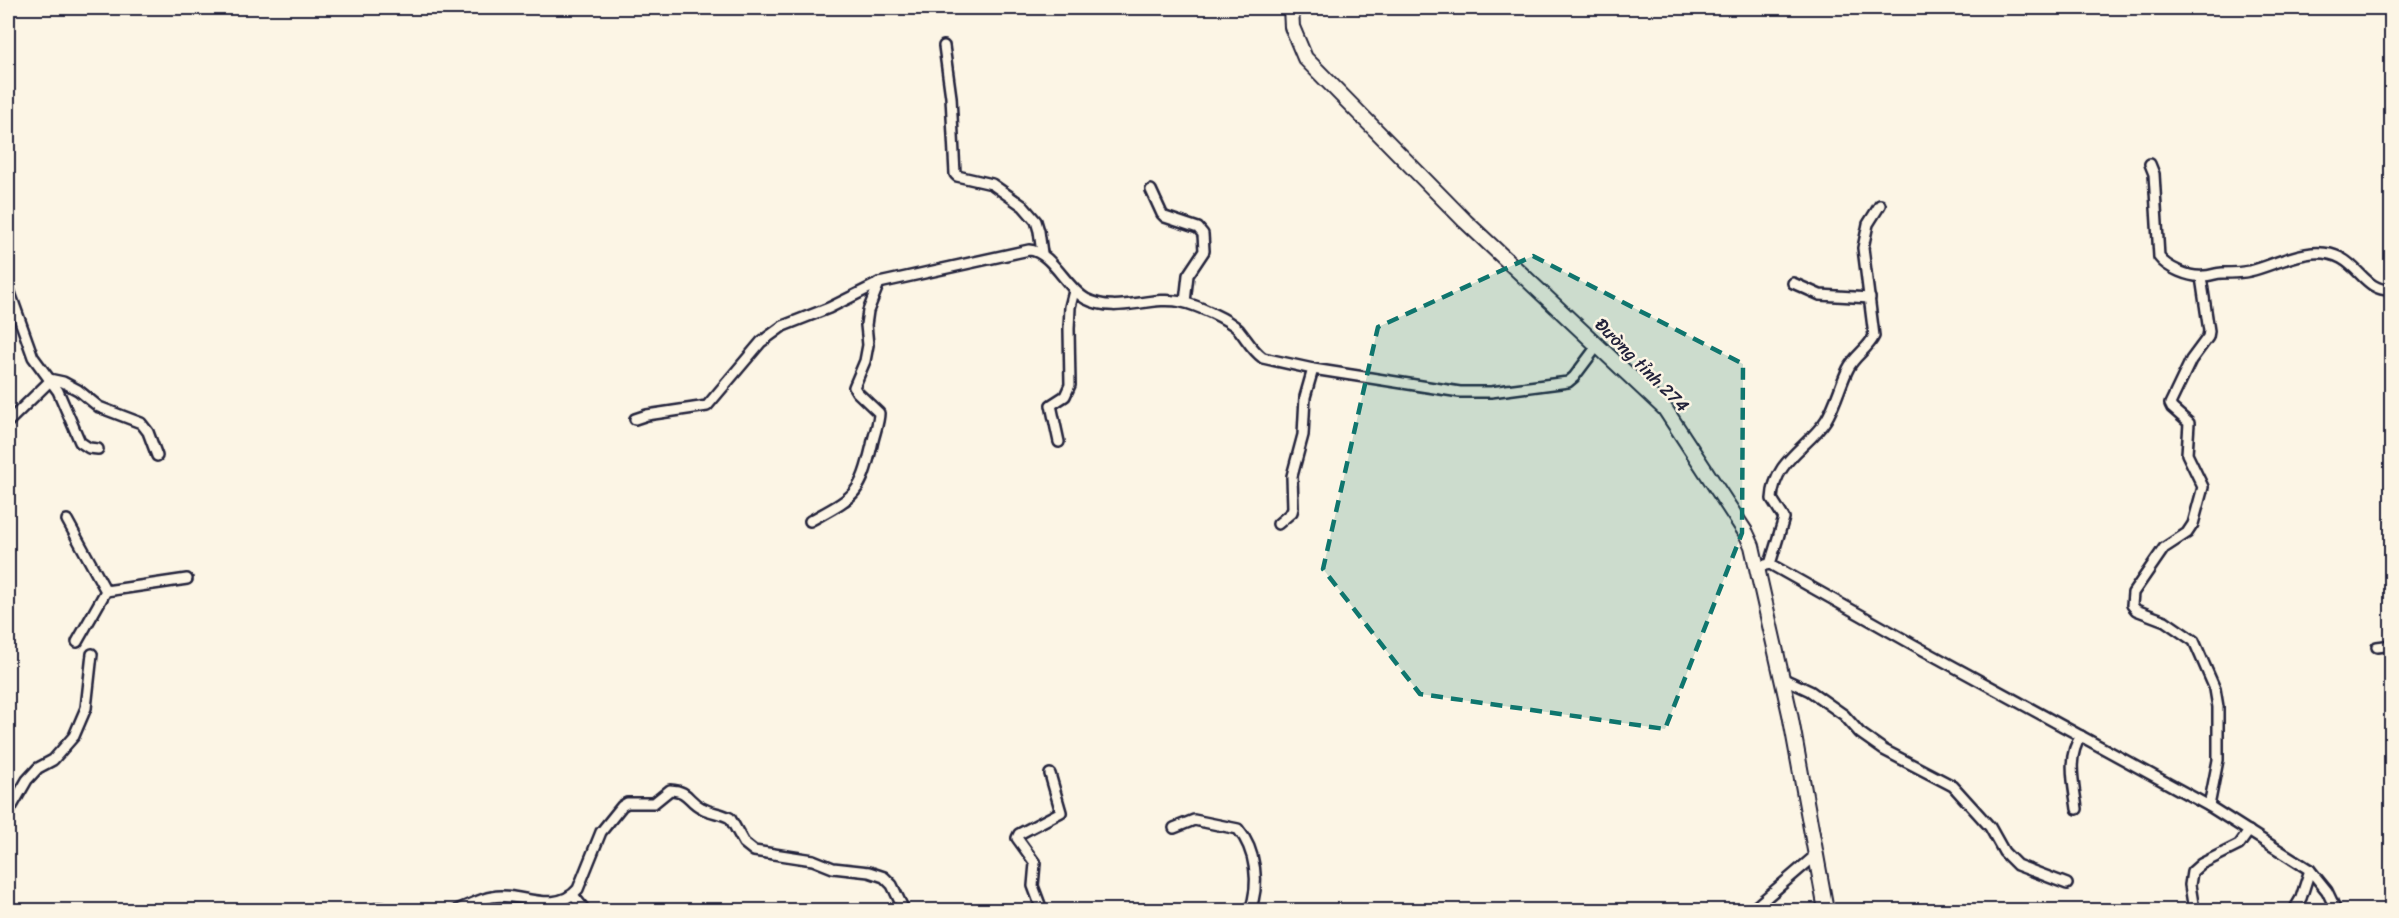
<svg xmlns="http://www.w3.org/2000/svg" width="2399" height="918" font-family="Sriracha,sans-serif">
<rect width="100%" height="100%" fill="#fcf5e5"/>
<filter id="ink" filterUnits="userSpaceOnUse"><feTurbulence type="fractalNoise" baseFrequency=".0167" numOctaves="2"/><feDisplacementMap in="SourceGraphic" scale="12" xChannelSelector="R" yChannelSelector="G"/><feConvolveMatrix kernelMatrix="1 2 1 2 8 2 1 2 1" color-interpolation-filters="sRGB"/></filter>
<g filter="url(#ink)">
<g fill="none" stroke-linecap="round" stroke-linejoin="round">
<g stroke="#22223b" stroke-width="14">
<g id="street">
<path d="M944 46 951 97 955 174 957 176 992 184 1023 206 1036 221 1039 231 1042 253"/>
<path d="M2150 164 2154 174 2159 257C2167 268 2190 278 2204 276 2210 276 2216 273 2222 273 2231 273 2241 273 2250 271 2270 266 2291 255 2312 253 2359 249 2358 292 2392 290"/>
<path d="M1151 190 1162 214 1165 217 1198 228 1203 234 1204 251 1188 275 1185 302"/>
<path d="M2201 277 2209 331 2208 337 2191 360 2170 404 2172 408 2189 423 2187 454 2203 487 2193 524 2187 533 2164 548 2133 593 2132 605 2136 610 2165 621 2194 641 2215 689 2218 707V760L2209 806"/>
<path d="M1793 283 1820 295 1870 298"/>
<path d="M8 287 33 357 58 391 80 442 89 448 98 449"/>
<path d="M49 379 63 382 78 390 99 407 141 423 148 432 157 456"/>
<path d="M635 419 647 415 707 406 761 342 783 326 829 308 879 283 1029 250C1051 251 1066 288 1086 299 1117 315 1150 295 1182 302 1196 305 1229 319 1239 330 1247 340 1253 351 1263 358L1313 369 1460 392H1491L1568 382 1574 377 1598 345"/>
<path d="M8 422 50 381"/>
<path d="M1059 442 1051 405 1065 396 1070 385 1069 329 1070 307 1074 291"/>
<path d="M67 520 106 591 77 642"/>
<path d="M810 521C855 496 860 496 872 445 874 434 879 423 879 413L857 392 854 387 865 361 868 345 866 325 868 311 879 283"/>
<path d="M1278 524 1292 512 1293 508 1292 476 1303 435 1305 397 1313 369"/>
<path d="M1770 564 1784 518 1772 499C1774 460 1808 448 1826 420 1836 404 1840 385 1848 369 1854 356 1868 349 1874 336L1863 248 1868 224 1880 205"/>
<path d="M1756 567 1770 564 1914 645 2209 806 2310 870 2327 891 2336 910"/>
<path d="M106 591 187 579"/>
<path d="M2377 647 2392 645"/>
<path d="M1782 678 1810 691 1844 715 1860 733 1884 750 1953 786 1990 827 2004 852 2017 865 2067 884"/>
<path d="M2077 809C2074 785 2066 757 2081 736"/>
<path d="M8 813 27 780 38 768 53 760 74 736 86 708 92 654"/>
<path d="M1174 828 1194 820 1238 829C1256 850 1260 885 1250 910"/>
<path d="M573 895 585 910"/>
<path d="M375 910 378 908 394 910"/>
<path d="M457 910C468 906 480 899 492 897 518 891 555 916 578 889L601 832 622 806 627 803H654L670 790C690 791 687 801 702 808 711 813 721 813 730 818L744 843 754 851 813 860 833 868 869 872 884 877 892 885 904 910"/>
<path d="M1042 910 1033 886 1035 863 1017 838 1019 834 1061 812 1050 774"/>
<path d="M1752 910 1816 855"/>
<path d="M2194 910 2190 885 2192 872 2201 864 2239 845 2249 831"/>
<path d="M2294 910 2301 898 2310 870"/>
</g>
</g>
<g stroke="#22223b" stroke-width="18">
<path id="secondary" d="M1291 8 1292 27 1305 58 1465 221 1665 409 1746 533 1752 546 1790 714 1826 910"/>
</g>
<use href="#street" stroke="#fcf5e5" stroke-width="9"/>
<use href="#secondary" stroke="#fcf5e5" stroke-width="14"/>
</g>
</g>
<path fill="#0f766e" fill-opacity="0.2" stroke="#0f766e" stroke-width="4.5" stroke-dasharray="12 8" stroke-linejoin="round" d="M1533 256 1743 364 1742 533 1665 729 1420 694 1323 569 1378 327Z"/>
<g text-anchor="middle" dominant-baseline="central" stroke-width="5" stroke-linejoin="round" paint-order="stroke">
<g font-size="18" fill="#22223b" stroke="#fcf5e5">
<text transform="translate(1642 365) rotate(45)">Đường tỉnh 274</text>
</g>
</g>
<rect width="2399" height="918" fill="none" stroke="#fcf5e5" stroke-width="30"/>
<rect x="15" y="15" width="2369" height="888" fill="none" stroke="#22223b" stroke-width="2" filter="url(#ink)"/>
</svg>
